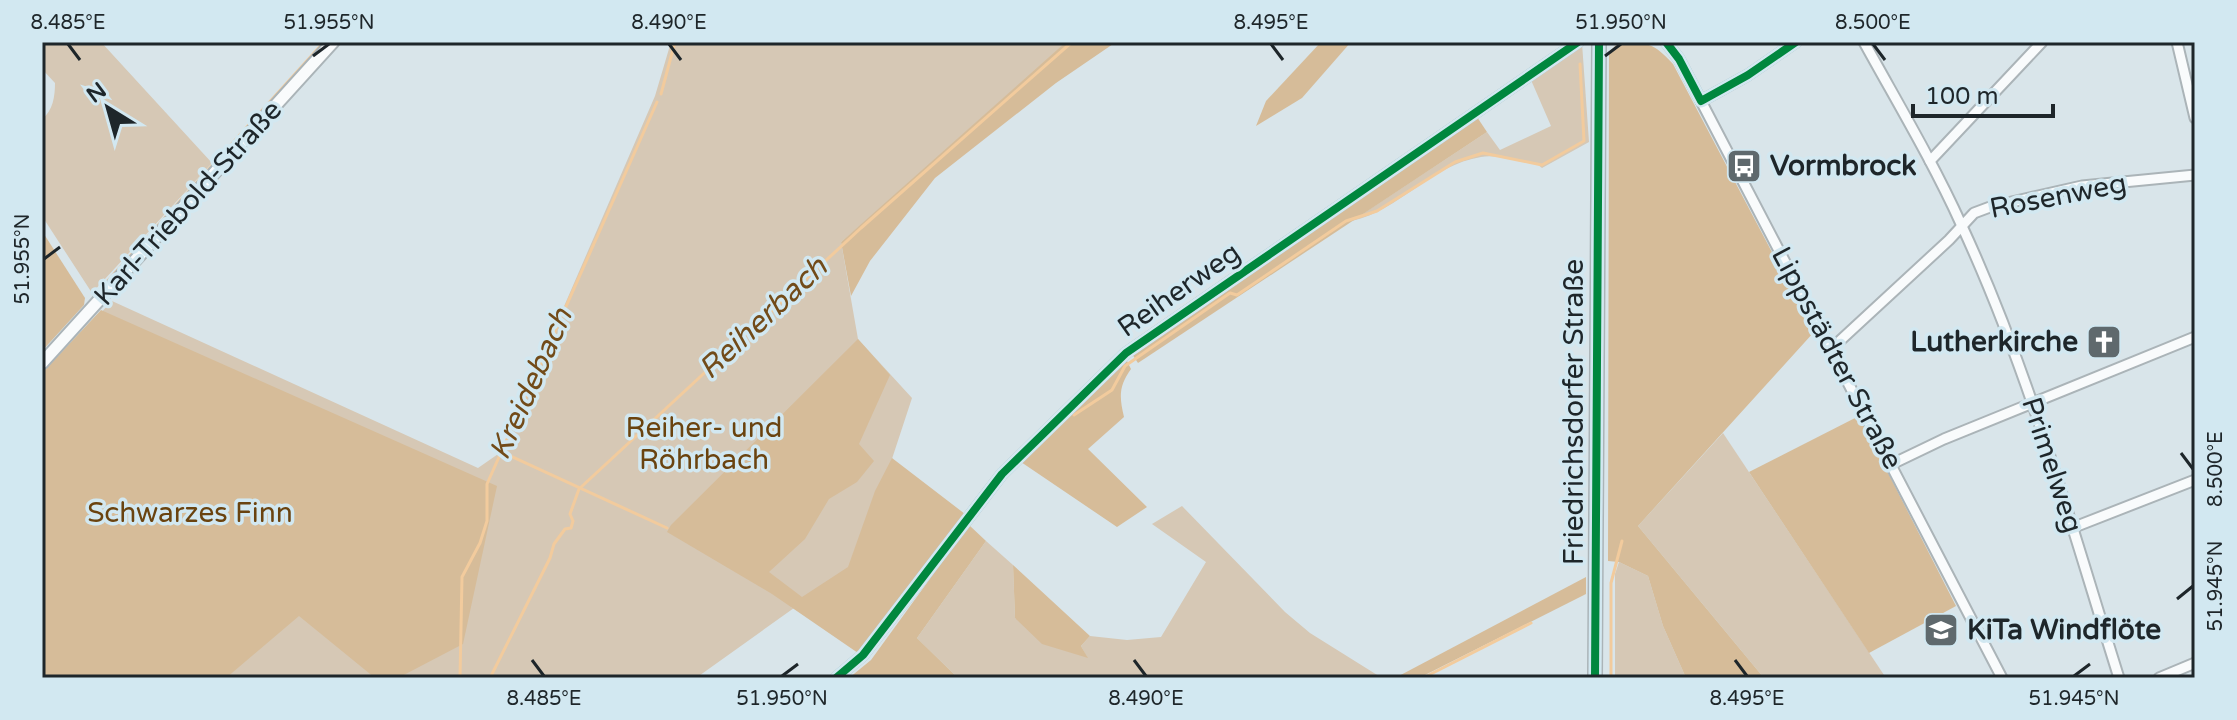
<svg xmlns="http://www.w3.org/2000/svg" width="2237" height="720" font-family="'Varela Round',sans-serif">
<rect width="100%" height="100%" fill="#d9e5ea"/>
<g fill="#d6c8b5">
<path d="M42 42H101L212 163 92 293 42 216V119C53 111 55 96 55 83L42 69Z"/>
<path d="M671 42H1074L841 242 858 339 912 398 863 547 853 567 791 607 794 608 696 678H42V375L112 301 478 468 501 452 655 96Z"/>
<path d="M1582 43 1589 142 1542 168 1537 164C1520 162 1498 154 1481 157 1431 165 1400 210 1352 221L1487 132 1500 150 1551 126 1531 80Z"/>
<path d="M1723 433 1886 678H1764L1638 526Z"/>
<path d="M1182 506 1285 612 1310 633 1382 678H958L917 638 986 541 1013 565 1015 618 1087 657 1081 646 1090 636 1127 640 1161 637 1206 562 1152 524Z"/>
<path d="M1619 562 1648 576 1663 626 1686 678H1615V574Z"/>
</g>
<g fill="#d6bc99">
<path d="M1066 42H1116L1056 83 935 178 870 261 851 296 841 242Z"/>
<path d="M1321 42H1351L1302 98 1256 126 1266 101Z"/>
<path d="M1619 42C1647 42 1654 43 1673 64L1814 332 1638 526 1764 678H1686L1663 626 1648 576 1619 562 1608 561 1609 52Z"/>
<path d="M1477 117 1487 132 1138 363 1132 354Z"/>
<path d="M42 231 85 298 84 305 42 351Z"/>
<path d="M101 310 497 486 463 644 398 678H375L299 616 226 678H42V373Z"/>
<path d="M858 339 890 375 859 444 874 461 857 482 829 499 805 539 769 572 802 597 848 567 875 491 892 458 965 514 858 653 772 594 667 532 671 525Z"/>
<path d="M1126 359 1131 369C1119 386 1119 396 1124 417L1088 449 1147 507 1117 527 1021 462Z"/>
<path d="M1859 416 1956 606 1869 653 1749 472Z"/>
<path d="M969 525 986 541 917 638 958 678H849L871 660Z"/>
<path d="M1013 565 1090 636 1081 646 1088 658 1042 644 1015 618Z"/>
<path d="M1586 577V594L1419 678H1395Z"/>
</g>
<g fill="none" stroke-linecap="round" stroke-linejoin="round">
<g stroke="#f2cb9d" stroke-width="3">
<path d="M661 94 675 42"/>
<path d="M94 296 324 42"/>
<path d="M1074 415 1112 390 1125 366 1230 293 1237 295 1346 221 1377 211 1455 162 1483 153 1542 165 1584 141 1580 64"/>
<path d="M504 453 667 528"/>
<path d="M460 678 462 577 480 543 487 521V484L657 102"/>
<path d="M490 678 550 558 554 544 565 529 571 528 573 521 570 514 579 489 861 228 1072 42"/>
<path d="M1423 678 1531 623"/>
<path d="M1611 678V583L1622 541"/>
</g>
<g stroke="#abb4b8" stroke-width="13">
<g id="minor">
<path d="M1666 42 1679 59 1701 101 2002 678"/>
<path d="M1864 42C1897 102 1933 162 1961 224 2029 370 2071 525 2119 678"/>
<path d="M2177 42 2195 118"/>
<path d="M1701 101 1748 75 1796 42"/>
<path d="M1930 161 2042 42"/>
<path d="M1831 349 1949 240 1974 213 1990 207 2082 186 2195 175"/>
<path d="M1892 464 1944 439 2195 337"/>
<path d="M2072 528 2195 480"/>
<path d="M836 678 863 655 1002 474 1126 353 1578 42"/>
<path d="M2159 678 2195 663"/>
</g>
</g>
<g stroke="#abb4b8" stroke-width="15">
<path id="tertiary" d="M42 363 333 42"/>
</g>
<g stroke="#abb4b8" stroke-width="16">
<path id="secondary" d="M1595 678 1599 42"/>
</g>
<use href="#minor" stroke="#f9fbfc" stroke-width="9"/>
<use href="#tertiary" stroke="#f9fbfc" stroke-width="11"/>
<use href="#secondary" stroke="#f9fbfc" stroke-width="12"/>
<g stroke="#d2e8f1" stroke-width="13">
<g id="cycleway">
<path d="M1666 42 1679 59 1701 101 1748 75 1796 42"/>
<path d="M836 678 863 655 1002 474 1126 353 1578 42"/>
<path d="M1595 678 1599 42"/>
</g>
</g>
<use href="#cycleway" stroke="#00873e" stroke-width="8"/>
</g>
<path fill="none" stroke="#1e262a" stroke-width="3" d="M68 44 80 60M669 44 681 60M1271 44 1283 60M1873 44 1885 60M313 56 329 44M1605 56 1621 44M44 259 60 247M2181 453 2193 469M2177 599 2193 586M532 660 544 676M1134 660 1146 676M1735 660 1747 676M782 676 798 664M2074 676 2090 664"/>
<defs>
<g id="bus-square" transform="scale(1.8)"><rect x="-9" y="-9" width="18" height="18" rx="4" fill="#5f696d" stroke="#d2e8f1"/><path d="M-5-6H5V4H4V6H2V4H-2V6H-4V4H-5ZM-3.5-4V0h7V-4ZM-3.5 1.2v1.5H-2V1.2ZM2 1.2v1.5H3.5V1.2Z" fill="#fff"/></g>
<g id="church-square" transform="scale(1.8)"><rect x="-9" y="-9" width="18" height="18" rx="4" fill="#5f696d" stroke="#d2e8f1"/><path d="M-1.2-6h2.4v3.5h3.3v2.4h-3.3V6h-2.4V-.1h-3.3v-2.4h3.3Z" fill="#fff"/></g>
<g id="school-square" transform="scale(1.8)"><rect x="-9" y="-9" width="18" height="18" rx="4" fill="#5f696d" stroke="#d2e8f1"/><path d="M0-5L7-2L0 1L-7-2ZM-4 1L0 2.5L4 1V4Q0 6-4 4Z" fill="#fff"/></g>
</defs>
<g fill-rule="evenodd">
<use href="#bus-square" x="1744" y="166"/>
<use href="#church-square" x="2104" y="342"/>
<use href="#school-square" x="1941" y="630"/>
</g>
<g text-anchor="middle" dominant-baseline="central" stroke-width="7" stroke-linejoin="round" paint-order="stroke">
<g font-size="28" font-weight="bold" fill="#1e262a" stroke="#d2e8f1" text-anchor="start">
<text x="1770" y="166">Vormbrock</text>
<text x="2078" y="342" text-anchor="end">Lutherkirche</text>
<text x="1967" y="630">KiTa Windflöte</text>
</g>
<g font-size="28" fill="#1e262a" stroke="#d2e8f1">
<text transform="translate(2058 196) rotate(-11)">Rosenweg</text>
<text transform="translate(188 203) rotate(-48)">Karl-Triebold-Straße</text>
<text transform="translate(1179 290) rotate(-35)">Reiherweg</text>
<text transform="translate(1837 358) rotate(62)">Lippstädter Straße</text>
<text transform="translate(1574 412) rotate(-90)">Friedrichsdorfer Straße</text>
<text transform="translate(2052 465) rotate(72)">Primelweg</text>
</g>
<g font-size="28" fill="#6a430f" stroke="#d2e8f1">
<text x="704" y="428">Reiher- und<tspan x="704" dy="32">Röhrbach</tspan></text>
<text x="190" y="513">Schwarzes Finn</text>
</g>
<g font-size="30" font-style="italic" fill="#724b19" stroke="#d2e8f1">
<text transform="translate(763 318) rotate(-43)">Reiherbach</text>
<text transform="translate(531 384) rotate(-66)">Kreidebach</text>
</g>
</g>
<rect width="2237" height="720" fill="none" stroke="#d2e8f1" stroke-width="88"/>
<g transform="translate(108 108) rotate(323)" stroke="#d2e8f1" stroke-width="6" paint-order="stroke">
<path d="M0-6L14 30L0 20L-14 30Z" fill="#1e262a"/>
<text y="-12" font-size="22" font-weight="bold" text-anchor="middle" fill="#1e262a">N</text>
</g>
<path d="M1913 104v12h140v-12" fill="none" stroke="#1e262a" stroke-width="4"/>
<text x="1925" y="104" font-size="24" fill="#1e262a" stroke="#d2e8f1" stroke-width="6" paint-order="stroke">100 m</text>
<rect x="44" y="44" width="2149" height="632" fill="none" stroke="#1e262a" stroke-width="3"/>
<g font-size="20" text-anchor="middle" fill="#1e262a">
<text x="68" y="29">8.485°E</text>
<text x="329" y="29">51.955°N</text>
<text x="669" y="29">8.490°E</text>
<text x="1271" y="29">8.495°E</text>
<text x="1621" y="29">51.950°N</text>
<text x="1873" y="29">8.500°E</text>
<text transform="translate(22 259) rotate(-90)" y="7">51.955°N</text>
<text transform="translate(2215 469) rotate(-90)" y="7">8.500°E</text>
<text transform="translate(2215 586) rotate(-90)" y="7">51.945°N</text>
<text x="544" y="705">8.485°E</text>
<text x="782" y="705">51.950°N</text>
<text x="1146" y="705">8.490°E</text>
<text x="1747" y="705">8.495°E</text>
<text x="2074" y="705">51.945°N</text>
</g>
</svg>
